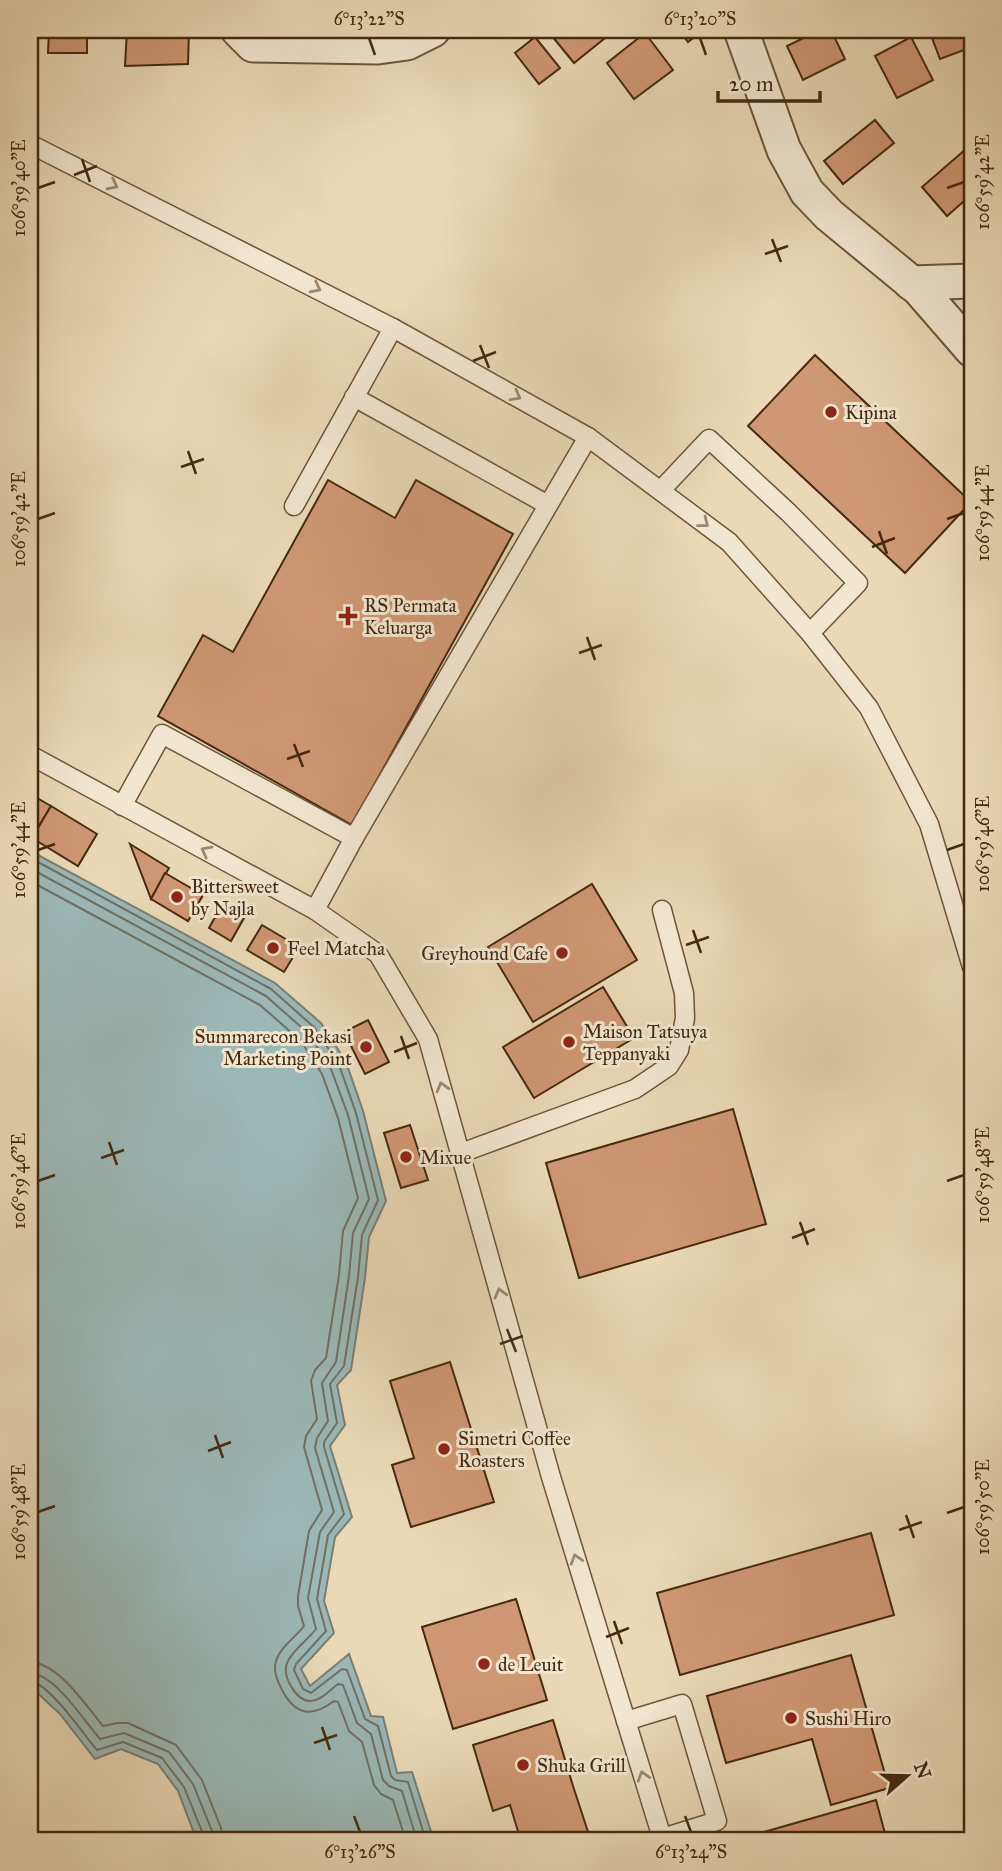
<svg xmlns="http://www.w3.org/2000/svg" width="1002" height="1871" font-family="'IM FELL Great Primer',serif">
<rect width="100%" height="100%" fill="#ead8b6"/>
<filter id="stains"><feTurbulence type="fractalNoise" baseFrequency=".00286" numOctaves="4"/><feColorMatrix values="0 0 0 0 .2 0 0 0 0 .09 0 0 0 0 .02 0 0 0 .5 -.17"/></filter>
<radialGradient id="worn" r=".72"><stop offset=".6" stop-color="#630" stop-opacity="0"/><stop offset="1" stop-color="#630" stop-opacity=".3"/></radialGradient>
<path fill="#9bb8b7" stroke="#797f75" stroke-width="2" d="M30 855H38L275 983 321 1023 346 1062 363 1111 386 1201 369 1237 365 1278 351 1370 337 1385 345 1425 330 1446 352 1517 335 1537 324 1601 334 1633 301 1669 310 1686 349 1654 371 1716 383 1717 397 1773 412 1772 434 1841H197L178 1791 158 1764 121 1749 95 1759 60 1714 30 1686Z"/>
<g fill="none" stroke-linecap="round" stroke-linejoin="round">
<g stroke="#707064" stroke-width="2">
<path d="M30 862H38L271 989 315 1028 339 1065 356 1113 378 1200 362 1235 358 1277 344 1366 330 1384 337 1423 324 1442V1447L344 1514 328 1535 317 1599 326 1631 296 1664 294 1670 303 1689 311 1693 342 1669 347 1670 365 1719 378 1726 391 1776 395 1780 408 1782 426 1841"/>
<path d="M30 871H35L266 996 309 1034 331 1069 348 1115 369 1199 353 1233 349 1276 336 1362 322 1383 328 1421 317 1438 315 1448 334 1512 320 1532 308 1598 316 1629C308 1640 292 1650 287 1663 282 1676 296 1701 310 1701 321 1701 330 1690 338 1684L343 1685 357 1723 371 1734 383 1780 389 1786 402 1791 417 1841"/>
<path d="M30 881 260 1005 301 1041 322 1074 338 1118 358 1198 343 1231 339 1275 326 1358 315 1370 311 1381 317 1419 306 1436 304 1447 322 1510 309 1531 298 1596V1606L304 1626C296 1637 280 1647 276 1661 273 1671 277 1679 281 1688 294 1714 310 1719 334 1701L338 1702 349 1731 362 1742 374 1785 381 1794 393 1800 406 1841"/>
<path d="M30 1662C59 1663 86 1706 103 1726L117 1723H128L176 1745 202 1780 221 1828 223 1841"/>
<path d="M30 1673C55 1674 84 1721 100 1739L124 1733 169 1752 193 1784 212 1831 213 1841"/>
<path d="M30 1681C50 1684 83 1734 97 1750L123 1742 162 1758 184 1787 203 1834 204 1841"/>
</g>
</g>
<g fill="#cf9773" stroke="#452911" stroke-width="2">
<path d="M49 30 87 31V53H48Z"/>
<path d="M127 30H189L188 64 125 66Z"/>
<path d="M547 30H615L574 63Z"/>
<path d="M679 30H703L688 42Z"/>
<path d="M768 30H789L772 38Z"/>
<path d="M820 30H831L845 59 803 80 787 46Z"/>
<path d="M929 30H972V47L940 59Z"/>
<path d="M645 33 673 70 634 99 607 63Z"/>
<path d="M535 37 560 68 539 84 515 53Z"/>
<path d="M911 37 933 80 897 98 875 56Z"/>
<path d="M875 120 894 143 843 184 824 161Z"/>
<path d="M966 149 972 157V194L947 216 922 187Z"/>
<path d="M815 355 971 502 905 573 748 426Z"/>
<path d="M328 480 395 518 416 480 513 534 352 825 158 716 203 635 233 652Z"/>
<path d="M30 794 51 806 32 838 30 837Z"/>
<path d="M51 806 97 834 78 866 32 838Z"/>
<path d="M130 844 169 868 151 899Z"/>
<path d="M165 873 203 895 188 921 151 899Z"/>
<path d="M592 884 637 960 533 1022 488 947Z"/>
<path d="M222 905 244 918 231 941 209 928Z"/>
<path d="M262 925 299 947 284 972 247 950Z"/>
<path d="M603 987 634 1038 534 1098 503 1047Z"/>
<path d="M368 1020 389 1062 365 1074 344 1032Z"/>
<path d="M733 1109 766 1224 579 1278 546 1163Z"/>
<path d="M410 1125 428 1180 401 1188 384 1133Z"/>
<path d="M450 1362 494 1502 411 1527 392 1465 414 1458 390 1381Z"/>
<path d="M871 1533 894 1615 680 1675 657 1593Z"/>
<path d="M516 1599 547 1700 453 1729 422 1627Z"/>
<path d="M851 1655 889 1788 831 1805 812 1739 726 1763 707 1696Z"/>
<path d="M553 1720 573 1786 591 1841H521L510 1805 493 1811 473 1745Z"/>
<path d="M876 1800 887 1841H767L764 1832Z"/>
</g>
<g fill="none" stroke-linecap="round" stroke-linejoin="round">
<g stroke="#6e553a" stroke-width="21">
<g id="service">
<path d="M30 144 393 328 588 437 729 542 810 633 869 708 929 824 972 967"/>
<path d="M354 397 548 505"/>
<path d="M661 490 709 439 788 512 858 583 810 633"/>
<path d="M294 506 393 328"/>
<path d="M30 755 315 910 378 954 428 1039 551 1477 663 1841"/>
<path d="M122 806 162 734 354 838 315 910"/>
<path d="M354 838 588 437"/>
<path d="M461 1153 635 1089 669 1066 679 1050 685 1018 684 993 662 910"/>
<path d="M626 1721 682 1704 717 1821 662 1838"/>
</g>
</g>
<g stroke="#6e553a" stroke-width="37">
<g id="minor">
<path d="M238 30 253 45 378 47 407 43 433 30"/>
<path d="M741 30 784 150 807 192 829 215 919 289 972 350"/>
<path d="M911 283 972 281"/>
</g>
</g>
<use href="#service" stroke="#f1e6d0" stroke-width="18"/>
<use href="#minor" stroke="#f1e6d0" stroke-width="33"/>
</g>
<defs><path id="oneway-chevron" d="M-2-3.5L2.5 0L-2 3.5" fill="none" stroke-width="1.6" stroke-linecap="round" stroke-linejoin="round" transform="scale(1.75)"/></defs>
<g stroke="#9b8870">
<use href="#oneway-chevron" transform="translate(113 185) rotate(27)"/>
<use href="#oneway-chevron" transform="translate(316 288) rotate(27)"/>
<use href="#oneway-chevron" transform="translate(516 396) rotate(29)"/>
<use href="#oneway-chevron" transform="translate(704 523) rotate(38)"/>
<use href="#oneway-chevron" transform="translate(206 851) rotate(-152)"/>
<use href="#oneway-chevron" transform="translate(442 1087) rotate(-106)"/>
<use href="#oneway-chevron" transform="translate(500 1293) rotate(-105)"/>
<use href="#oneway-chevron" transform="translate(576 1559) rotate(-107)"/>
<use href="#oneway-chevron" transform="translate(643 1776) rotate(-107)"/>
</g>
<path fill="none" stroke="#452911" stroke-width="2.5" d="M369 38 375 55M700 38 706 55M82 159 90 182M74 175 97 166M38 188 55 182M947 188 964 182M772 239 781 262M765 254 788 246M480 345 489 368M473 361 496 352M188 451 196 474M181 467 204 459M38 519 55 513M947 519 964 513M879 531 887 554M872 547 895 538M587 637 595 660M579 653 602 645M294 744 303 767M287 759 310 751M38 850 55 844M947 850 964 844M693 930 701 953M686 945 709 937M401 1036 409 1059M394 1052 417 1043M109 1142 117 1165M101 1158 124 1150M38 1181 55 1175M947 1181 964 1175M800 1222 808 1245M792 1238 815 1229M507 1329 516 1352M500 1344 523 1336M215 1435 223 1458M208 1451 231 1442M38 1512 55 1506M947 1513 964 1507M906 1515 914 1538M899 1530 922 1522M614 1621 622 1644M606 1637 629 1628M322 1727 330 1750M314 1743 337 1735M354 1816 360 1832M685 1816 691 1832"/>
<g fill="#8f2418" stroke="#f1e6d0" stroke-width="2.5">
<circle cx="831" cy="412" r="7"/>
<path d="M344.5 605.5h7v7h7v7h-7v7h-7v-7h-7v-7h7z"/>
<circle cx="177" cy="897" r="7"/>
<circle cx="273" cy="948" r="7"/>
<circle cx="562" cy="953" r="7"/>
<circle cx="569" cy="1042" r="7"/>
<circle cx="366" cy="1047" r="7"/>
<circle cx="406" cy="1157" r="7"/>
<circle cx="444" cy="1449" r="7"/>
<circle cx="484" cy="1664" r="7"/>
<circle cx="791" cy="1718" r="7"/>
<circle cx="523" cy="1765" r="7"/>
</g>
<g text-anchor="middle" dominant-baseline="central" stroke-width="6" stroke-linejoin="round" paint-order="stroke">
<g font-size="19" fill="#452911" stroke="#f1e6d0" text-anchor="start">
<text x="845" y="412">Kipina</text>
<text x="364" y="605">RS Permata<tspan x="364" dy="22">Keluarga</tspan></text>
<text x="191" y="886">Bittersweet<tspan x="191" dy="22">by Najla</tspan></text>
<text x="287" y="948">Feel Matcha</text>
<text x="548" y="953" text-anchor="end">Greyhound Cafe</text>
<text x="583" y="1031">Maison Tatsuya<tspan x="583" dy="22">Teppanyaki</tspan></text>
<text x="352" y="1036" text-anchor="end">Summarecon Bekasi<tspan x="352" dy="22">Marketing Point</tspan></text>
<text x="420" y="1157">Mixue</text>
<text x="458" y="1438">Simetri Coffee<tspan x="458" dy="22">Roasters</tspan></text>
<text x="498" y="1664">de Leuit</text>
<text x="805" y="1718">Sushi Hiro</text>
<text x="537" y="1765">Shuka Grill</text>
</g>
</g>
<rect width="1002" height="1871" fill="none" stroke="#ead8b6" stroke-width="77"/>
<g transform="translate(907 1776) rotate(70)" stroke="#f1e6d0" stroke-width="5" paint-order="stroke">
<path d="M0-5L12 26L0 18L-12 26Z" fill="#452911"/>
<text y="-10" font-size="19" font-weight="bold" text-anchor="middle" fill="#452911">N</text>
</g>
<path d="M718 91v10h102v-10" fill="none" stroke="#452911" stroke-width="3.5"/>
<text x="729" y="91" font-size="21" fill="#452911" stroke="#f1e6d0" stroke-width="5" paint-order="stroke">20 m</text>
<rect x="38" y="38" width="926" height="1794" fill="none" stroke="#452911" stroke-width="2.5"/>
<g font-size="18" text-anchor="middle" fill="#452911">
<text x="369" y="25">6°13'22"S</text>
<text x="700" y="25">6°13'20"S</text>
<text transform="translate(983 182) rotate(-90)" y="6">106°59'42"E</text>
<text transform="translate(19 188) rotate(-90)" y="6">106°59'40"E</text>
<text transform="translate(983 513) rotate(-90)" y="6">106°59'44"E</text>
<text transform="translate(19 519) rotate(-90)" y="6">106°59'42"E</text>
<text transform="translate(983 844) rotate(-90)" y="6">106°59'46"E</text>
<text transform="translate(19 850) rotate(-90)" y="6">106°59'44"E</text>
<text transform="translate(983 1175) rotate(-90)" y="6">106°59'48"E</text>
<text transform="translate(19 1181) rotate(-90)" y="6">106°59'46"E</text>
<text transform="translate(983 1507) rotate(-90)" y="6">106°59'50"E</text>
<text transform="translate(19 1512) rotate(-90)" y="6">106°59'48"E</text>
<text x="360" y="1858">6°13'26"S</text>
<text x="691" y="1858">6°13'24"S</text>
</g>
<rect width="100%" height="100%" filter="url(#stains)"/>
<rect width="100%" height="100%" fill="url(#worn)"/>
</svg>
